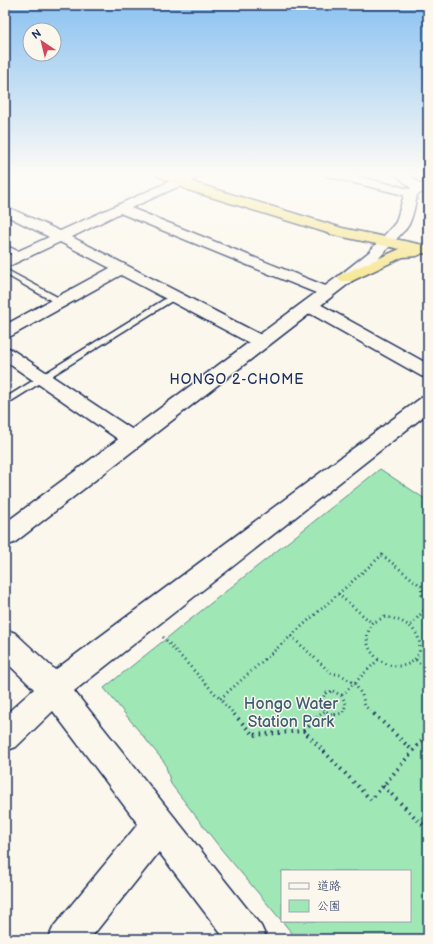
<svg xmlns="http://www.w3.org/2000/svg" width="433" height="944" font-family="'Balsamiq Sans','Klee One',sans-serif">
<rect width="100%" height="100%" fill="#fbf7ec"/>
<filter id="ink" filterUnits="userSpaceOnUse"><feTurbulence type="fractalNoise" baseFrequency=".025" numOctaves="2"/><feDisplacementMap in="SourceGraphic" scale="8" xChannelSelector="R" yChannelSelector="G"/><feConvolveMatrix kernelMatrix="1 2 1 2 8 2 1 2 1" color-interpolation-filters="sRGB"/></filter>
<g filter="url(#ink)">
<path fill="#9fe8b6" stroke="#5d8c8a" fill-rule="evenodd" d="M380 469 428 501V939H297L221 849 171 784 165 763 104 688ZM282 871H410V921H282Z"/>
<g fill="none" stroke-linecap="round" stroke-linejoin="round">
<g stroke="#1b2f5e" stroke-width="3">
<g id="service">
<path d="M5 245 24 254 25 256 18 258 5 250Z"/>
<path d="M5 269 63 300 64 302 63 304H57L5 274Z"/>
<path d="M173 294H179L180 296 5 405V398Z"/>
</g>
</g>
<g stroke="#1b2f5e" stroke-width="3">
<g id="minor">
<path d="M188 173H204L202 176 131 208 333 289 335 292 333 295 327 297 321 295 120 213 72 237 267 338 270 342 267 346 261 347 255 346 121 275 11 336 5 337V325L110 268 60 242 5 268V257L49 237 5 215V206L60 231Z"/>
<path d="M324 173H344L409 189 411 188 394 173H407L421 184 428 182V190L417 195C414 208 411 239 391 234L389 231 396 222 404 195 326 176Z"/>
<path d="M310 301 316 302 428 364V378L421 376 304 310 302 306 304 302Z"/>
<path d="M5 347 11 349 139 434 142 439 139 444 132 446 125 444 5 361Z"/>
<path d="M428 396V413L74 691 261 926 267 939H225L159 852 90 939H48L54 926 138 824 53 711 16 747 5 751V715L34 689 5 661V629L15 633 55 670 421 398Z"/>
</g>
</g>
<g stroke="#1b2f5e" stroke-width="3">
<path id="tertiary" d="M396 227 401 228 403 231 401 234 379 258 352 281 14 543 5 546V523L340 275 369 252 391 228Z"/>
</g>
<g stroke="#1b2f5e" stroke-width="3">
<path id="trunk" d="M156 173H172L198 184 342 228 428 246V254L423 253 417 256 403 257 352 281H340L338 278 340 275 400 249 334 235 188 190 158 176Z"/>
</g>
<g stroke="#1b2f5e" stroke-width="3" stroke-dasharray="1 3.5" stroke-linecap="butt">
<path d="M338 594 372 623"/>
<path d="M385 617C404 619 424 631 419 653 407 678 368 664 367 638 367 633 370 628 372 623Z"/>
<path d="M411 625 428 606"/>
<path d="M291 636 331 673 341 675 355 684 362 695 365 706 375 715"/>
<path d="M163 637 220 699"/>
<path d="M416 660 428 670"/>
<path d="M333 691 342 696 346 704 343 713 334 715 325 711 322 702 325 693Z"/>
<path d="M342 695 379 659"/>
<path d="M235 715 220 699 382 555 421 586 422 595 428 602"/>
<path d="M320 715 325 711"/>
</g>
<g stroke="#1b2f5e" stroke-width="4" stroke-dasharray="1.5 4.5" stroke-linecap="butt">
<path d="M234 714 253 735 304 731 371 800 413 751"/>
<path d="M333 714H337"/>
<path d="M374 714 413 751 428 733"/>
<path d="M304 731 321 714"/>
<path d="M383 786 428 830"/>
</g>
<use href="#service" fill="#fbf7ec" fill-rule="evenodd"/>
<use href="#minor" fill="#fbf7ec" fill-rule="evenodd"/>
<use href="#tertiary" fill="#fbf7ec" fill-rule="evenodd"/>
<use href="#trunk" fill="#f5e382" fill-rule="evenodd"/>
</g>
</g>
<linearGradient id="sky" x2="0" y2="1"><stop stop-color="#8bc2f1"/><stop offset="0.57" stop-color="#fdfbf6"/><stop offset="1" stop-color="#fdfbf6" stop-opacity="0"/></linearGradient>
<rect width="433" height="305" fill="url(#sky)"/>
<g text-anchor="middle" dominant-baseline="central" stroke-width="3" stroke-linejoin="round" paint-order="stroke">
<g font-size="14" letter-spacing="1" fill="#1b2f5e" stroke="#fbf7ec">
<text x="237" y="379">HONGO 2-CHOME</text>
</g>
<g font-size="16" fill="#3c5d74" stroke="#fbf7ec">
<text x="291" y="704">Hongo Water<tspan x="291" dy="18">Station Park</tspan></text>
</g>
</g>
<rect width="433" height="944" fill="none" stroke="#fbf7ec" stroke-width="20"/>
<rect x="10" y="10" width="413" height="924" fill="none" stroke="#1b2f5e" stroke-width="1.5" filter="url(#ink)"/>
<rect x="281" y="870" width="130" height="52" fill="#fbf7ec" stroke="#a1a7b3"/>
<rect x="289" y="883" width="20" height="6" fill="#fbf7ec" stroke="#a1a7b3"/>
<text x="317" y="890" font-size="12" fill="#1b2f5e">道路</text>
<rect x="289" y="900" width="20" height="12" fill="#9fe8b6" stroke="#a1a7b3"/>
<text x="317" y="910" font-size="12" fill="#1b2f5e">公園</text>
<g transform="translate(42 42) rotate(325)"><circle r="19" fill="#fbf7ec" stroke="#a1a7b3"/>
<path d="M0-3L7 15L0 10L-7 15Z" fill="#d1495b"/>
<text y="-6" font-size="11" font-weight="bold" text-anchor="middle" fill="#1b2f5e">N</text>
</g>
</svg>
